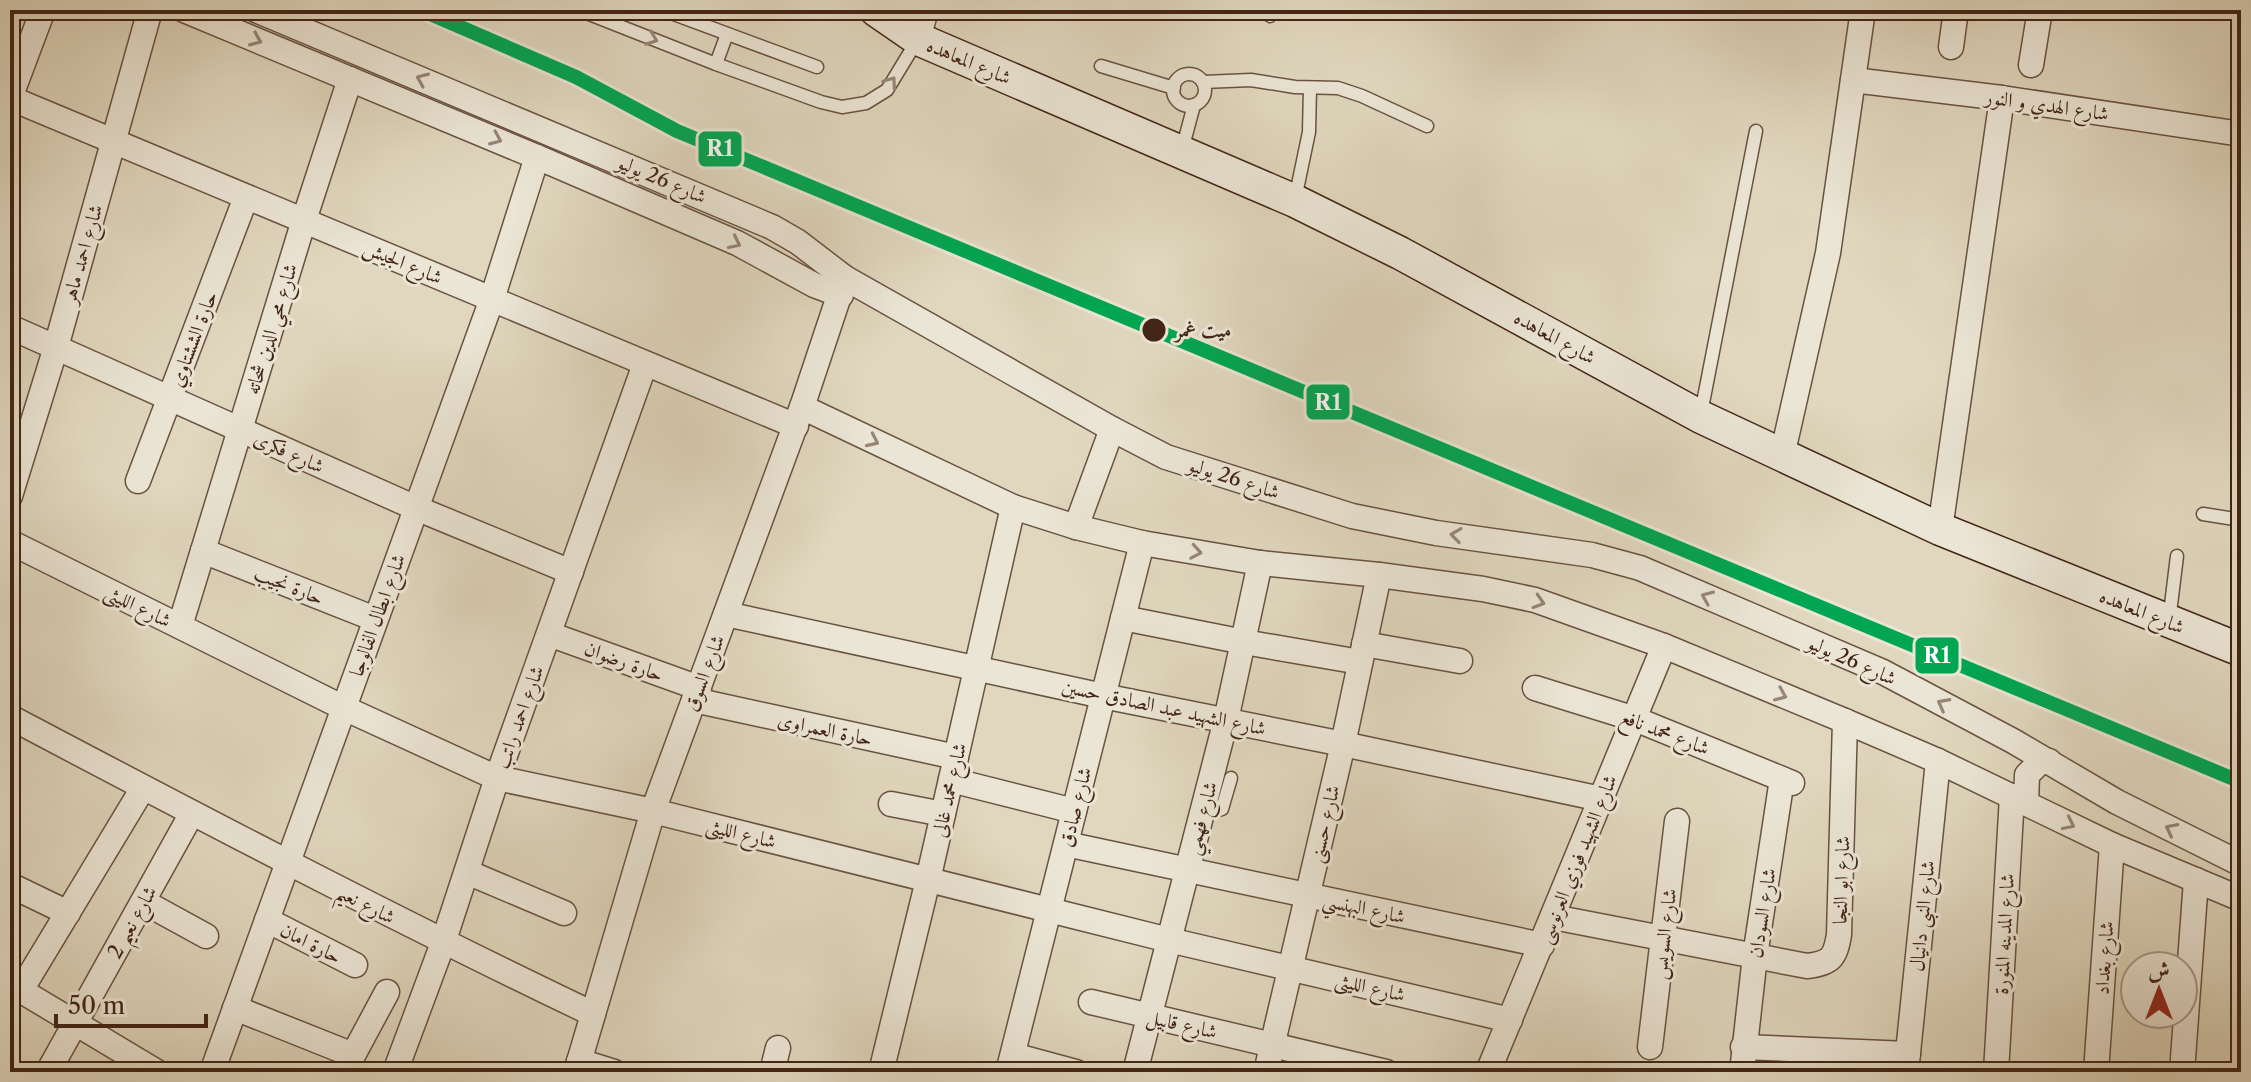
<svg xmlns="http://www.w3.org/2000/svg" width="2251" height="1082" font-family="'Libre Caslon Text',Amiri,serif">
<rect width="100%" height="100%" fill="#e0d7be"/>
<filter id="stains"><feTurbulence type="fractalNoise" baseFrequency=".0025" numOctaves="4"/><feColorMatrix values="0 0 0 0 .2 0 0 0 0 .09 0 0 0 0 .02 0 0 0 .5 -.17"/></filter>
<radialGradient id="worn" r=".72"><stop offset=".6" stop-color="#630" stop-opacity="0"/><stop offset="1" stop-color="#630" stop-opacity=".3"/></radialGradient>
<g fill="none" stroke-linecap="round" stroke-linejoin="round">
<g stroke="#6a5240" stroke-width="15">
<g id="service">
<path d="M579 10 716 64 821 102 842 107 866 103 887 90 918 39"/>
<path d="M663 10 817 67"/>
<path d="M1270 16 1271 10"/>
<path d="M716 64 727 34"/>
<path d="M1101 66 1174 88"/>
<circle cx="1189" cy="90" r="16"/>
<path d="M1203 82 1251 80 1295 87 1338 88 1362 96 1427 126"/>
<path d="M1182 150 1194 105"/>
<path d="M1295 199 1309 132 1310 88"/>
<path d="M1701 413 1756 131"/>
<path d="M2203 514 2241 520"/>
<path d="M2169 621 2177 556"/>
<path d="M1203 808 1216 811 1222 809 1231 778"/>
</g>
</g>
<g stroke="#6a5240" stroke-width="27">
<g id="minor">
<path d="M43 10 10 98 796 426"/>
<path d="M184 10 537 157 737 243 814 285 841 295"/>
<path d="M256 10 772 227 798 242 845 278 1112 429 1166 457 1352 516 1436 533 1592 555 1640 568 1883 672 2013 741 2117 802 2241 864"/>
<path d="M918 39 926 10"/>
<path d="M1951 47 1956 10"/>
<path d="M2031 65 2040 10"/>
<path d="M1853 80 2002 98 2241 134"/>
<path d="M10 327 416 508 571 572"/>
<path d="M802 407 1013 507 1076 527 1142 543 1260 563 1379 575 1483 589 1535 600 1664 646 1845 721 1938 761 2112 845 2241 899"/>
<path d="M1782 456 1828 253 1863 10"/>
<path d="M138 481 246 197"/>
<path d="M10 496 56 347 150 10"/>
<path d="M1076 527 1112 429"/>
<path d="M1940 529 2002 98"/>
<path d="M10 542 344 708 497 778 653 811 1169 940 1510 1020"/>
<path d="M203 551 375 619"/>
<path d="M726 614 1103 696 1343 744 1601 799"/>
<path d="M1123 618 1244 642 1360 662"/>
<path d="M180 626 304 220 350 79"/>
<path d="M549 634 699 688"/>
<path d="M1364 644 1460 661"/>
<path d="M1535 688 1635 719 1792 783"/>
<path d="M694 700 956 757"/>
<path d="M10 717C203 819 396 920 593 1014"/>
<path d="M951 780 1074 811"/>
<path d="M2026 803 2027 775 2039 763 2049 761"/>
<path d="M891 804 943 814"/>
<path d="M1066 844 1542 945"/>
<path d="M467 872 564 913"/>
<path d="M10 885 68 913"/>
<path d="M144 902 206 936"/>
<path d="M1553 917 1807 966C1831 963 1835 958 1839 935L1845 721"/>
<path d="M267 920 355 965"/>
<path d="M10 984 157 1072"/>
<path d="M21 990 143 788"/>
<path d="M1091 1002 1386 1072"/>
<path d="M235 1008 353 1055"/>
<path d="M1650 1047 1677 821"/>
<path d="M1743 1047 1908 1054"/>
<path d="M1013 1055 1076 1072"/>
<path d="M579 1061 614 1072"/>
<path d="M48 1072 192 813"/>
<path d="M212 1072 492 299 537 157"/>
<path d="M344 1072 387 992"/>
<path d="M395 1072 443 943 497 778 645 364"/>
<path d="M576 1072 653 811 802 407 845 278"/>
<path d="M772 1072 778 1048"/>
<path d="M881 1072 928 880 1013 507"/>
<path d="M1008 1072 1142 543"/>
<path d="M1135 1072 1226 720 1260 563"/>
<path d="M1266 1072 1343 744 1379 575"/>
<path d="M1488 1072 1664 646"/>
<path d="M1742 1072 1755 956 1782 779"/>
<path d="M1906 1072 1938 761"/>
<path d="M1996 1072 2012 796"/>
<path d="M2096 1072 2112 845"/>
<path d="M2182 1072 2196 880"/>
</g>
</g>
<g stroke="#432516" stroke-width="35">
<path id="secondary" d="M876 10 918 39 1295 201 1400 253 1701 417 1940 529 2241 650"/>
</g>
<path stroke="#432516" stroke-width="4" stroke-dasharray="2 4" stroke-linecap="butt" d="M328 10 334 13 335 10"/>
<use href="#service" stroke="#ebe5d5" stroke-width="12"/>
<use href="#minor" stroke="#ebe5d5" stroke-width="24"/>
<use href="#secondary" stroke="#ebe5d5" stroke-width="32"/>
<g stroke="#ebe5d5" stroke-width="20">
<path id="rail-1" d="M421 10 576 77 677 131 2241 782"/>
</g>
<use href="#rail-1" stroke="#00a651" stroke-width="14"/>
</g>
<defs><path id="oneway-chevron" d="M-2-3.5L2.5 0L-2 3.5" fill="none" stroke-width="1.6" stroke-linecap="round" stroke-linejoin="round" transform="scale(2)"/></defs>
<g stroke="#978576">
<use href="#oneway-chevron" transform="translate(652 39) rotate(21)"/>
<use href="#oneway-chevron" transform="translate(256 40) rotate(23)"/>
<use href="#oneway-chevron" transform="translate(422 79) rotate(-157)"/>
<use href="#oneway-chevron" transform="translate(891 82) rotate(-55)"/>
<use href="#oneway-chevron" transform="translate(496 139) rotate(23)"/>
<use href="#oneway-chevron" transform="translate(735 243) rotate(26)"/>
<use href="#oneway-chevron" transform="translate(873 441) rotate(25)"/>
<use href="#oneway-chevron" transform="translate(1456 535) rotate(-172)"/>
<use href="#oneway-chevron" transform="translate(1196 552) rotate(10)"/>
<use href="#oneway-chevron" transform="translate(1707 597) rotate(-157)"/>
<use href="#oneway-chevron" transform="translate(1539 602) rotate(17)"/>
<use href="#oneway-chevron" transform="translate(1781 695) rotate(23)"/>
<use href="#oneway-chevron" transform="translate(1943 704) rotate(-152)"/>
<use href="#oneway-chevron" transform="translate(2069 824) rotate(26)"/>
<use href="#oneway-chevron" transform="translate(2171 829) rotate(-153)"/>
</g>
<circle fill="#432516" stroke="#ebe5d5" stroke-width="3" cx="1154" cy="330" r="13"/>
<g text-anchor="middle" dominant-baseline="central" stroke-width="6" stroke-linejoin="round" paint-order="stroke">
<g font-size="20" fill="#432516" stroke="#ebe5d5">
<text transform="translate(969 61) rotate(23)">شارع المعاهده</text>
<text transform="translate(2047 105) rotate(8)">شارع الهدي و النور</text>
<text transform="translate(662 179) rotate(23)">شارع 26 يوليو</text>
<text transform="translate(82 254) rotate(-74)">شارع احمد ماهر</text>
<text transform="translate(403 262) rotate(23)">شارع الجيش</text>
<text transform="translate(271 329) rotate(-73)">شارع محي الدين شحاته</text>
<text transform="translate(1555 337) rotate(29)">شارع المعاهده</text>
<text transform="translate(193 339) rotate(-69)">حارة الششتاوي</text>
<text transform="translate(289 452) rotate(24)">شارع فكرى</text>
<text transform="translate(1234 478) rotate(18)">شارع 26 يوليو</text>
<text transform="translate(289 585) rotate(22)">حارة نجيب</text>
<text transform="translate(138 606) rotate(26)">شارع الليثى</text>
<text transform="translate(2142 611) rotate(22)">شارع المعاهده</text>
<text transform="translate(377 615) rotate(-70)">شارع ابطال الفالوجا</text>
<text transform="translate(1852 660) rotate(24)">شارع 26 يوليو</text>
<text transform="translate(624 661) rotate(20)">حارة رضوان</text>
<text transform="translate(704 673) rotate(-69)">شارع السوق</text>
<text transform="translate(1164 707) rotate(12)">شارع الشهيد عبد الصادق حسين</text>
<text transform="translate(519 717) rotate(-70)">شارع احمد راتب</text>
<text transform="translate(825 729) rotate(12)">حارة العمراوى</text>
<text transform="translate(1665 732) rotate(21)">شارع محمد نافع</text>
<text transform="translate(949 790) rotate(-77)">شارع محمد غالى</text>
<text transform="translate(1075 807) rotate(-76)">شارع صادق</text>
<text transform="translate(1201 818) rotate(-75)">شارع فهمي</text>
<text transform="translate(1324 824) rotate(-77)">شارع حسنى</text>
<text transform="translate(741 833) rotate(14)">شارع الليثى</text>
<text transform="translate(1577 859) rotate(-68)">شارع الشهيد فوزي العرنوسى</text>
<text transform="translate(1841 880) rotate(-88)">شارع ابو النجا</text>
<text transform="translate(366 904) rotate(27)">شارع نعيم</text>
<text transform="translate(1364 908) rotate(12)">شارع البهنسي</text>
<text transform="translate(1762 913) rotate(-81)">شارع السودان</text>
<text transform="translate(1922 916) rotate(-84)">شارع النبى دانيال</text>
<text transform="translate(132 922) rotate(-61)">شارع نعيم 2</text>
<text transform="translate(1664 934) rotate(-83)">شارع السويس</text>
<text transform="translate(2004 934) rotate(-87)">شارع المدينه المنورة</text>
<text transform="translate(311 943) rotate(27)">حارة امان</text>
<text transform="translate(2104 958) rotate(-86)">شارع بغداد</text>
<text transform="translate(1370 987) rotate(13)">شارع الليثى</text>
<text transform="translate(1182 1024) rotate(13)">شارع قابيل</text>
</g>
<g font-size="20" font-weight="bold" fill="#432516" stroke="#ebe5d5" text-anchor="start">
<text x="1175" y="330">ميت غمر</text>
</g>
</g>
<g stroke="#ebe5d5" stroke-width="3">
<rect x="697" y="130" width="46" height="38" rx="8" fill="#00a651"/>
<rect x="1305" y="383" width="46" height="38" rx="8" fill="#00a651"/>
<rect x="1914" y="636" width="46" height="39" rx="8" fill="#00a651"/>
</g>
<g font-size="22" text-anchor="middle" font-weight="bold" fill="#fff">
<text x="720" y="156">R1</text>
<text x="1328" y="410">R1</text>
<text x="1937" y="663">R1</text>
</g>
<rect width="2251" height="1082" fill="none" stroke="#e0d7be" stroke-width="40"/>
<rect x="12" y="12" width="2227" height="1058" fill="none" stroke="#432516" stroke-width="4"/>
<rect x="20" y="20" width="2211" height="1042" fill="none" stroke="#432516" stroke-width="2"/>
<g transform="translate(2159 990)"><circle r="38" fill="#ebe5d5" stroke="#a89889" stroke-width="2"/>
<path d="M0-6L14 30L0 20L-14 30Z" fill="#8f2418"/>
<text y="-12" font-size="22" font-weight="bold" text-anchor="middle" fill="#432516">ش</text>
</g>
<path d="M56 1014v12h150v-12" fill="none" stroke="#432516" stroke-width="4"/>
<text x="68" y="1014" font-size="24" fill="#432516" stroke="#ebe5d5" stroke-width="6" paint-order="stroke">50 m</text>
<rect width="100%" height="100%" filter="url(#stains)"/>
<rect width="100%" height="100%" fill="url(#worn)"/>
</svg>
